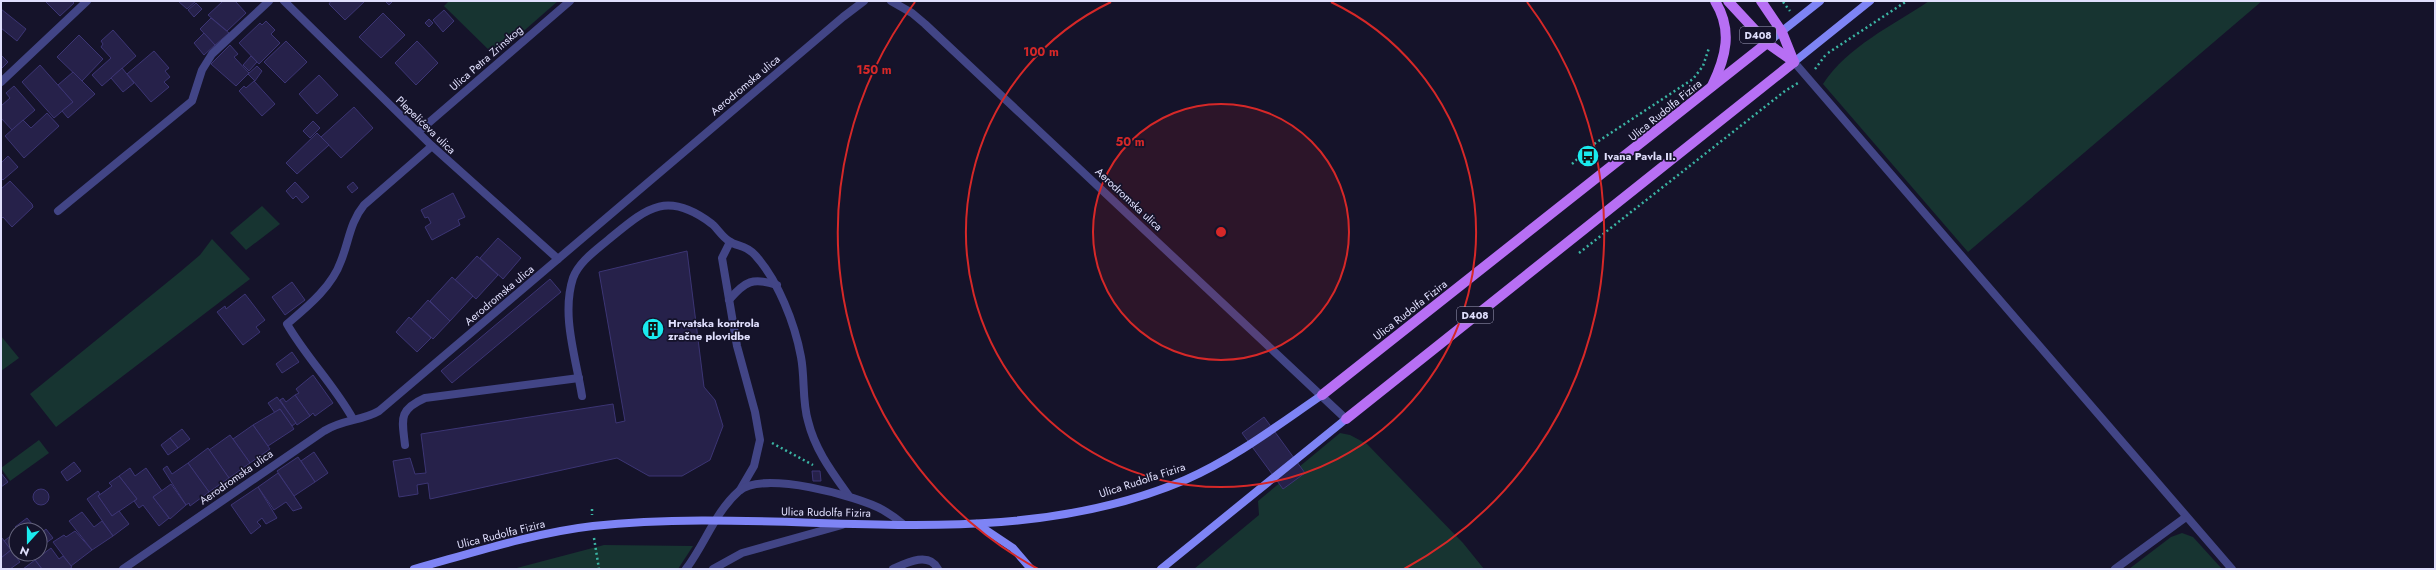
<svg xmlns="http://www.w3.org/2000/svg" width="2436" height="570" font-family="Jost,sans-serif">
<rect width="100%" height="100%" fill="#15132a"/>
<g fill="#173431">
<path d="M449 1H558L495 56 444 6Z"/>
<path d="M1929 1H2262L1968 252 1823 84C1848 46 1892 26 1929 1Z"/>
<path d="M262 206 280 224 246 250 230 233Z"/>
<path d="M212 239 250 279 56 427 30 394 180 272 200 255Z"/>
<path d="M1 336 19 358 1 371Z"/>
<path d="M1340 433 1350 435 1367 444 1463 543 1484 569H1194L1259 515 1258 501Z"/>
<path d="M39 440 49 453 10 481 1 468Z"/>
<path d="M2182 533 2193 537 2222 569H2129L2171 537Z"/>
<path d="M604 545 693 546 678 569H513Z"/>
</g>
<g fill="#26214a" stroke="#3c3574">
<path d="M45 1H72L74 3 60 16Z"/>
<path d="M178 1H196L187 9Z"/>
<path d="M223 1H235L246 13 227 31 208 15Z"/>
<path d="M331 1H365L345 20 329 4Z"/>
<path d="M385 1H393L389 5Z"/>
<path d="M196 3 202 9 194 17 188 10Z"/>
<path d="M1 9 26 29 17 41 1 28Z"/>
<path d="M444 10 454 21 443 32 433 20Z"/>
<path d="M383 13 405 35 381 58 359 37Z"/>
<path d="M211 18 229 33 215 45 200 29Z"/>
<path d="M429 19 433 23 429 27 425 23Z"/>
<path d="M266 21 275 30 271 34 280 43 259 64 239 43 260 23 262 25Z"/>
<path d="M113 30 136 56 102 86 92 75 111 58 101 47 103 44 101 41Z"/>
<path d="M204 33 215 45 204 55 194 43Z"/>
<path d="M79 35 103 59 82 81 57 57Z"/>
<path d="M286 41 307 62 285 83 264 62Z"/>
<path d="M417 41 438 63 416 85 395 63Z"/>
<path d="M230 45 238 54 234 57 249 73 236 86 211 64Z"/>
<path d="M154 51 169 68 165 71 170 77 164 82 169 87 151 102 127 74Z"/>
<path d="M1 55 8 62 1 69Z"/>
<path d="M251 56 257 62 249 71 243 65Z"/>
<path d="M40 65 73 102 54 118 22 82Z"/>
<path d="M257 66 262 71 255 81 248 74Z"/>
<path d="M122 68 134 83 123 92 111 78Z"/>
<path d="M73 72 95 94 68 118 62 111 73 102 58 85Z"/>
<path d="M319 75 338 95 317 114 299 94Z"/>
<path d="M254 81 275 104 262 116 239 91 244 86 246 88Z"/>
<path d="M14 86 35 110 12 130 1 118V106L10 98 6 93Z"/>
<path d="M354 107 373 128 341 158 321 137Z"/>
<path d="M47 113 59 126 24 158 5 136 23 120 31 128Z"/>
<path d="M313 121 320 128 310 138 303 131Z"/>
<path d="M317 133 329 145 297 174 286 163Z"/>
<path d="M8 156 18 167 3 180 1 178V163Z"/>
<path d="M10 181 32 204 33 207 12 227 3 217 1 219V189Z"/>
<path d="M295 182 309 197 302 203 296 196 293 199 286 191Z"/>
<path d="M353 182 358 188 352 193 347 187Z"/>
<path d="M453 193 465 217 458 220 460 225 432 240 425 227 431 223 428 217 425 218 421 210Z"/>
<path d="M498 238 521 258 503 279 480 258Z"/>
<path d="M687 251 704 387 715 400 723 426 710 460 682 476H649L617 458 430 499 428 483 417 485 418 494 399 497 393 461 410 458 415 474 426 473 421 434 613 404 616 423 625 421 599 272Z"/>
<path d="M477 256 498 275 476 299 455 280Z"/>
<path d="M452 277 473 296 450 321 430 301Z"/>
<path d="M550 279 561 292 452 383 441 371Z"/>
<path d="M292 282 305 300 285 315 272 297Z"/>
<path d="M245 294 265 320 256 327 260 332 243 345 217 312 225 306 226 309Z"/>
<path d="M428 300 450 321 433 339 411 319Z"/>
<path d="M409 317 431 338 417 352 396 332Z"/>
<path d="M292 352 299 362 282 373 276 364Z"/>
<path d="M313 375 333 403 315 416 313 413 310 416 295 395 299 393 296 389Z"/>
<path d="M295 395 310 416 297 425 280 400 283 398 286 402Z"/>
<path d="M277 397 296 423 292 426 280 409 275 413 268 403Z"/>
<path d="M280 409 294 429 268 446 253 425Z"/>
<path d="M1264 417 1305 473 1283 489 1242 433Z"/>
<path d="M253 425 270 449 250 463 233 439Z"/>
<path d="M182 429 190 439 178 448 170 438Z"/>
<path d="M230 435 250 463 229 478 209 450Z"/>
<path d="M170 438 178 448 168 455 161 445Z"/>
<path d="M208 448 229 478 209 492 188 463Z"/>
<path d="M314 452 328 473 315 482 301 461Z"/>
<path d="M298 457 315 482 294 496 277 471Z"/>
<path d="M74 462 81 471 67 481 61 472Z"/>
<path d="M188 463 209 492 190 506 189 503 186 505 163 469 167 466 172 474Z"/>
<path d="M130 468 135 476 146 468 162 491 153 497 169 518 159 526 143 505 139 508 134 501 137 499 119 476Z"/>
<path d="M812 471H820L821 481H813Z"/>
<path d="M1 473 8 482 1 487Z"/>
<path d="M278 473 294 496 302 508 293 511 286 502 274 510 258 487Z"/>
<path d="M119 476 137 499 112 516 98 496 112 486 109 483Z"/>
<path d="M171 484 186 505 170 519 153 497Z"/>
<path d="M258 487 277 518 266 524 262 518 257 522 261 526 251 534 231 505Z"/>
<circle cx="41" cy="497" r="8"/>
<path d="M98 491 100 494 98 496 112 516 119 511 129 524 113 536 87 499Z"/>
<path d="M82 512 94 527 102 521 113 536 92 550 69 521Z"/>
<path d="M27 518 37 530H18L15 527Z"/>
<path d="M46 529 53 538 46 543 44 540 40 543V534Z"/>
<path d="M75 531 92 550 71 566 53 542 64 535 66 537Z"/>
<path d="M16 532V547L11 550 4 541Z"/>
<path d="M2 538 11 550 1 558V539Z"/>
<path d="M51 548 59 559 63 556 72 567 69 569H42L35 560Z"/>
<path d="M11 550 20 562 10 569H1V558Z"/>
<path d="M35 560 42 569H23Z"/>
</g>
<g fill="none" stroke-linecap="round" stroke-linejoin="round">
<g stroke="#3bb5a4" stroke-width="2.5" stroke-dasharray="2 3" stroke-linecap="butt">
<path d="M1783 2 1790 11"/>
<path d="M1828 53 1907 1"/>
<path d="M1815 69 1827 53"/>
<path d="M1572 164 1591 146 1693 79 1703 66 1709 48"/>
<path d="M1579 253 1785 91 1798 83"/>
<path d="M772 443 813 465"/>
<path d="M592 509V515"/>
<path d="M594 538 599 569"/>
</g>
<g stroke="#424586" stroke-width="8">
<path d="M1794 62 2232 569"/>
<path d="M58 211 192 101 202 70 212 54 269 1"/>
<path d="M730 242 722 258 737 346 755 412 760 440 754 466 740 490"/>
<path d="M729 300C745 281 753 277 777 285"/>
<path d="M582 396C576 358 561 315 573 278 579 262 595 251 608 240 646 209 666 189 712 224 718 229 722 237 729 241 737 247 745 244 755 255 778 280 795 324 801 357 805 378 802 401 808 421 815 450 832 472 849 496"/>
<path d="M353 419C334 385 306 357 287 324 307 307 332 287 341 261 349 241 350 222 364 205L432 146"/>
<path d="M405 445C402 419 398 410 425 398L579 378"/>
<path d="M686 569C705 544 715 512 739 491 762 470 858 496 883 510 890 514 897 519 903 524"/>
<path d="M713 569 742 553 842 525"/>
<path d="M893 569C906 563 929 551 938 569"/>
<path d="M2115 569 2186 517"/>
</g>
<g stroke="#424586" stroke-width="8">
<path d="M284 1 432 146 558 259"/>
<path d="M891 1 912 13 925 24 1346 419"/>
<path d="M1 82 87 1"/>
<path d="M418 132 570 1"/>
<path d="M123 569 324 431C343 419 362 421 379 411L843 17 864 1"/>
</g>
<g stroke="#7e84f5" stroke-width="8">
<path d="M1767 43 1820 1"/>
<path d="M1794 62 1870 1"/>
<path d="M977 524 1013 548 1031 569"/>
<path d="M414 569C472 553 533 533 593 526 790 504 997 560 1185 480 1235 458 1278 425 1322 395"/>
<path d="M1161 569 1346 419"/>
</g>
<g stroke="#b76ff4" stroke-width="10">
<path d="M1728 1 1767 43 1794 62"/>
<path d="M1761 1 1782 32 1794 62"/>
<path d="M1712 86C1726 57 1733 30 1715 1"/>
<path d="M1322 395 1767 43"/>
<path d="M1346 419 1794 62"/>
</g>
</g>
<circle cx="1221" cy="232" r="128" fill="#d62828" fill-opacity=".12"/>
<g fill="none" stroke="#d62828" stroke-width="2">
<circle cx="1221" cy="232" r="128"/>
<path d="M1331 2A255 255 0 1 1 1111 2"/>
<path d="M1038 569A383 383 0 0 1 915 2M1527 2A383 383 0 0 1 1404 569"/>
</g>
<defs>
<g id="bus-disc" transform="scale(1.15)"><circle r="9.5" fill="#1aeaee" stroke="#15132a"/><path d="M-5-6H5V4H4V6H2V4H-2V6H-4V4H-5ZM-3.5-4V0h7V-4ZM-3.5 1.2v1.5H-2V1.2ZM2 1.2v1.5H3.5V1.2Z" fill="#111"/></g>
<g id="building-disc" transform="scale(1.15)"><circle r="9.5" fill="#1aeaee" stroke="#15132a"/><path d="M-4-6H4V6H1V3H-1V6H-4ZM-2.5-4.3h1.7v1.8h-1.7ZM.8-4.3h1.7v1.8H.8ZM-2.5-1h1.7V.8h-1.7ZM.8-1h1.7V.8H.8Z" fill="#111"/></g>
</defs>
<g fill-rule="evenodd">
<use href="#bus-disc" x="1588" y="156"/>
<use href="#building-disc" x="653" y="329"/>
</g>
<g text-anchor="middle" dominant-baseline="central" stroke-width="3.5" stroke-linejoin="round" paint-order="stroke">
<g fill="#15132a" stroke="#a3a2be" stroke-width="1">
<rect x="1740" y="27" width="36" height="16" rx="3"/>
<rect x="1457" y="307" width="36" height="16" rx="3"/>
</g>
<g font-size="10" font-weight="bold" fill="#e0dffd">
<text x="1758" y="35">D408</text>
<text x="1475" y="315">D408</text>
</g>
<g font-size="11" fill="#e0dffd" stroke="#15132a">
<text transform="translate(486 58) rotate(-41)">Ulica Petra Zrinskog</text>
<text transform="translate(745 85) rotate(-40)">Aerodromska ulica</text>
<text transform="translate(1665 110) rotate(-39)">Ulica Rudolfa Fizira</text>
<text transform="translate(426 125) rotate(44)">Plepelićeva ulica</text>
<text transform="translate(1129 199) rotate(43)">Aerodromska ulica</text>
<text transform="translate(499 295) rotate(-40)">Aerodromska ulica</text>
<text transform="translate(1410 310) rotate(-38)">Ulica Rudolfa Fizira</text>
<text transform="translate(236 477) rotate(-35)">Aerodromska ulica</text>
<text transform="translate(1142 480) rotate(-18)">Ulica Rudolfa Fizira</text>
<text transform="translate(826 512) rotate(1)">Ulica Rudolfa Fizira</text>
<text transform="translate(501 534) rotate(-14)">Ulica Rudolfa Fizira</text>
</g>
<g font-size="11" font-weight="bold" fill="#e0dffd" stroke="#15132a" text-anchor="start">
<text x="1604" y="156">Ivana Pavla II.</text>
<text x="668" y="323">Hrvatska kontrola<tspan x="668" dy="13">zračne plovidbe</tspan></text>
</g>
</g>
<circle cx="1221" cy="232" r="6" fill="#d62828" stroke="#15132a" stroke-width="2"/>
<g font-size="12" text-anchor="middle" font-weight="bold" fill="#d62828" stroke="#15132a" stroke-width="3.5" stroke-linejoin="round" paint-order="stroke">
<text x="1041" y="56">100 m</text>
<text x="874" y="74">150 m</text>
<text x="1130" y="146">50 m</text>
</g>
<rect width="2436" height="570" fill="none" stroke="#e0dffd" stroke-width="4"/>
<g transform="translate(28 542) rotate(201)"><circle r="19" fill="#15132a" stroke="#66657e"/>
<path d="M0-3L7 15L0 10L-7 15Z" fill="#1aeaee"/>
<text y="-6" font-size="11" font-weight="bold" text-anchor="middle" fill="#e0dffd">N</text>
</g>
</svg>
